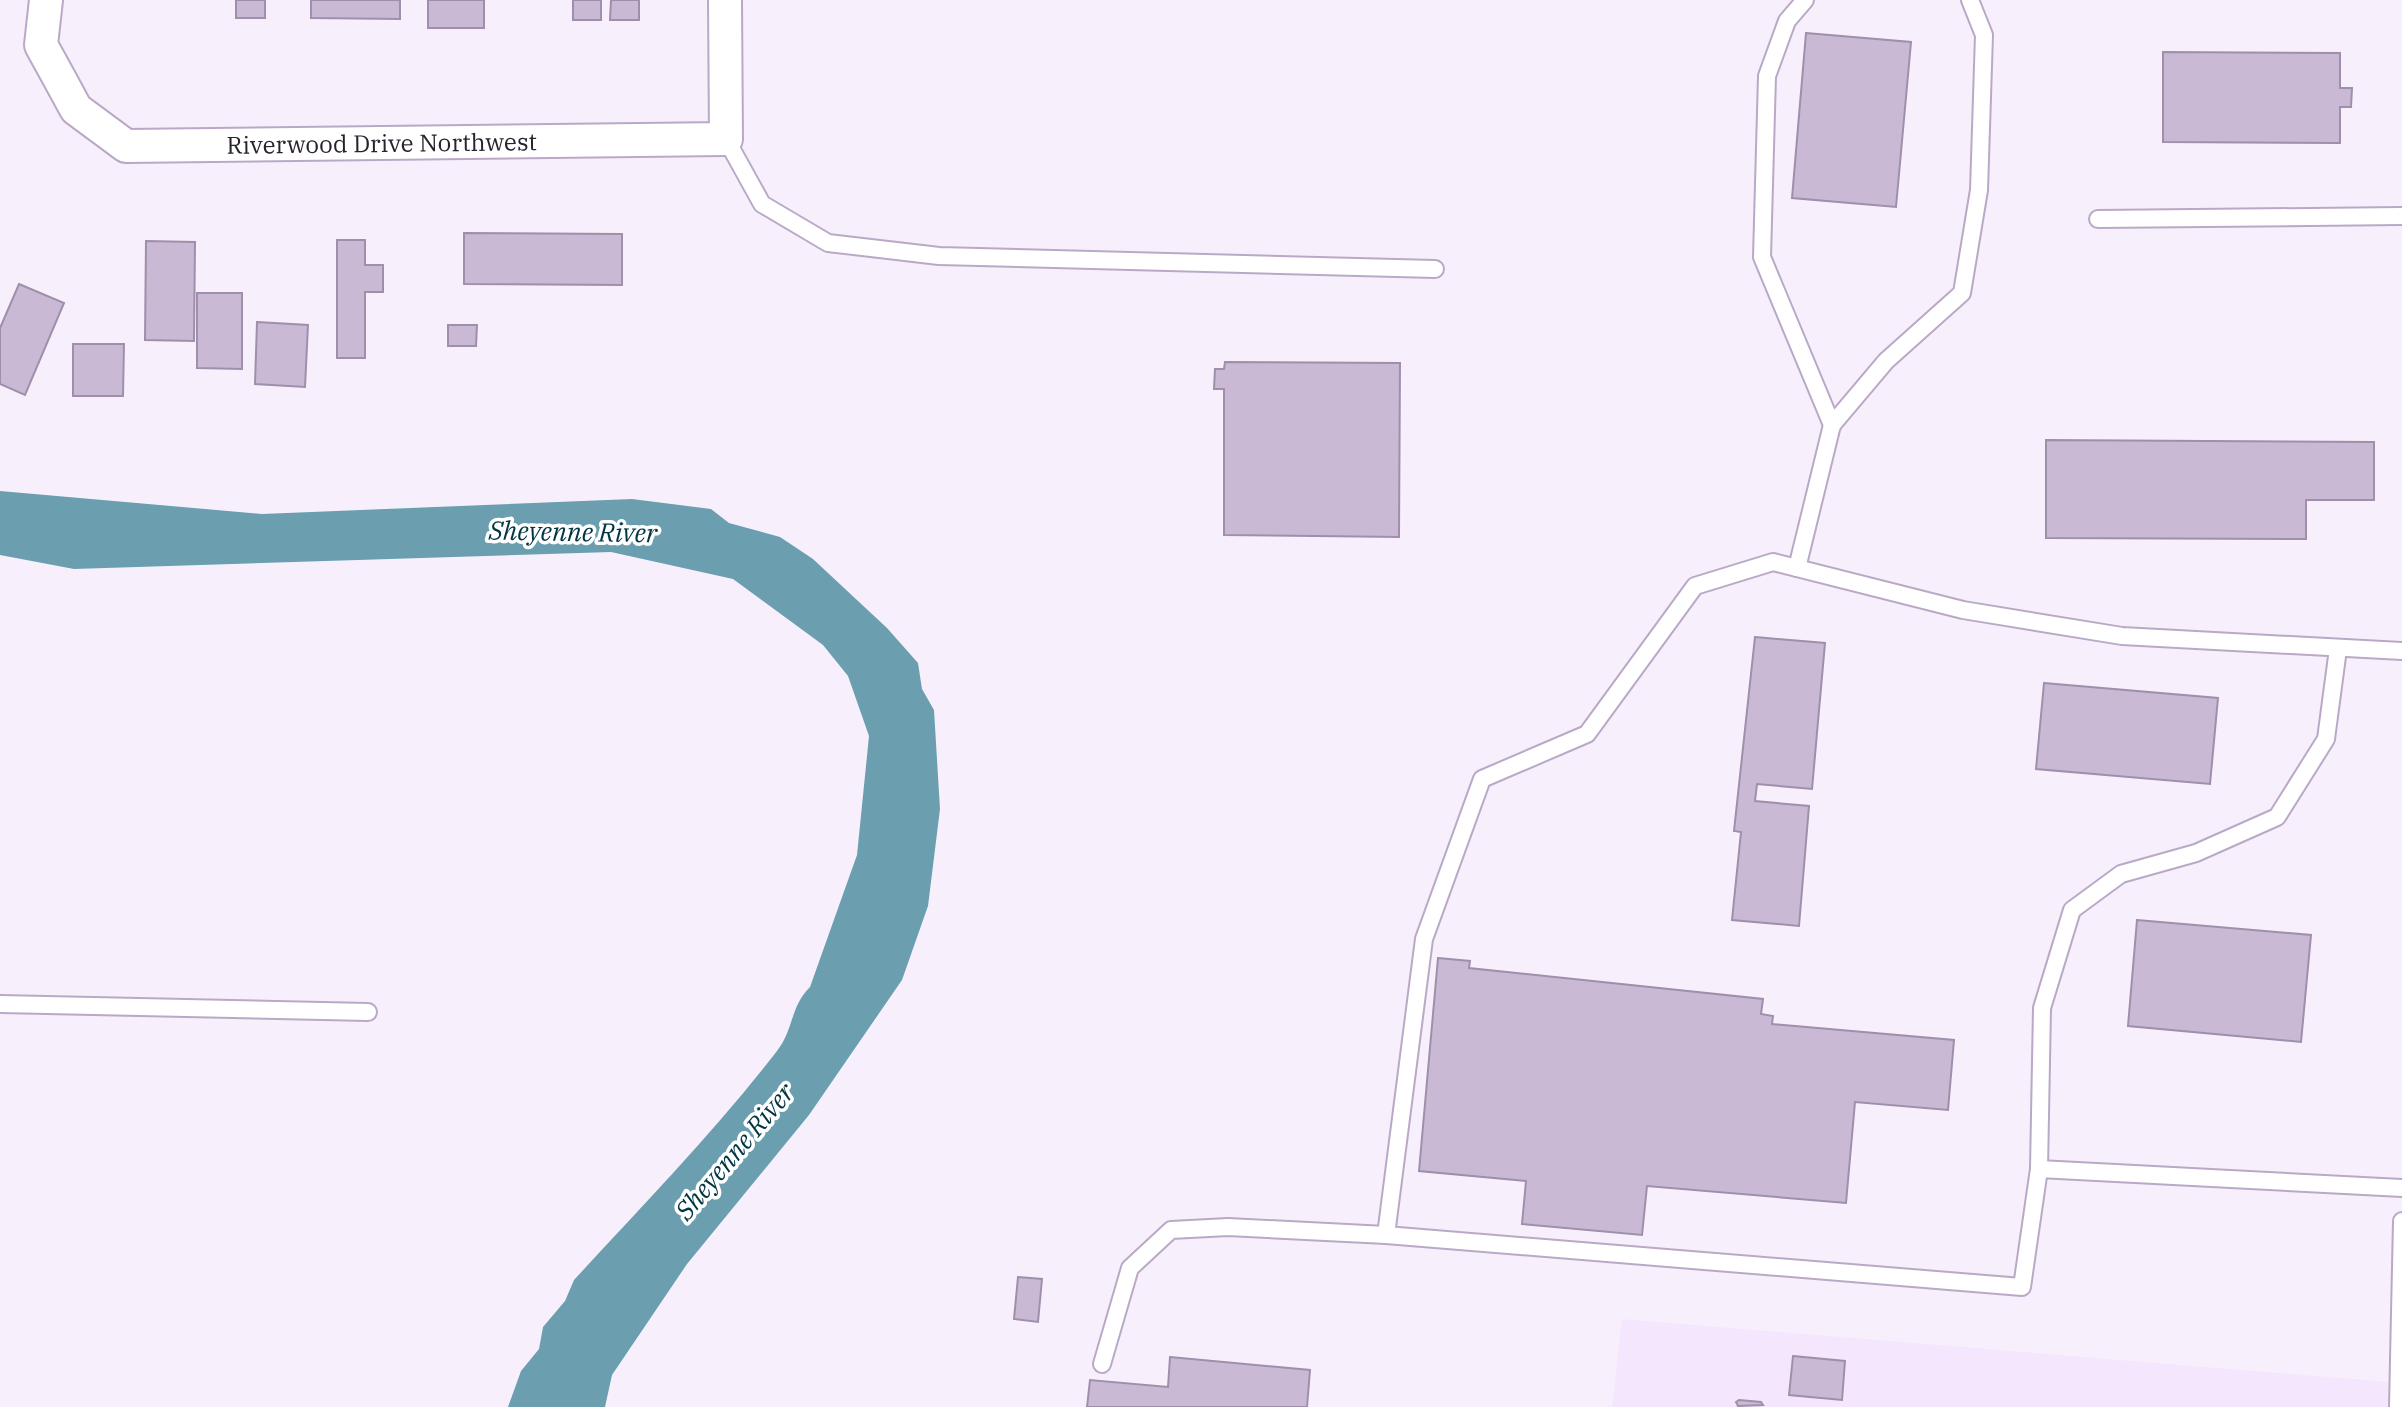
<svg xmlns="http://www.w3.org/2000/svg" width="2402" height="1407" font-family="'IBM Plex Serif',serif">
<rect width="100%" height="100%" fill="#f7f0fc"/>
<path fill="#f4e7fd" d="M1622 1319 2402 1383V1407H1612Z"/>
<path fill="#6b9fb0" d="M0 491 262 514 632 499 711 509 729 523 780 537 813 559 887 628 918 663 922 689 934 710 940 809 928 906 902 980 809 1115 687 1264 612 1375 605 1407H508L521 1371 539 1349 543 1327 565 1301 574 1280C643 1205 715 1131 777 1051 794 1029 790 1007 810 987L857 855 869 736 848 676 823 645 733 579 611 552 74 569 0 555Z"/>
<g fill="#c9b9d5" stroke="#9f8faa" stroke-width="2">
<rect x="236" y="0" width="29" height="18"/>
<path d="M311 0H400V19L311 18Z"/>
<rect x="428" y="0" width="56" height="28"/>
<rect x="573" y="0" width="28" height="20"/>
<path d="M611 0H639V20H610Z"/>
<path d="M1806 33 1911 42 1896 207 1792 198Z"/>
<path d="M2163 52 2340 53V88H2352L2351 107H2340V143L2163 142Z"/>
<path d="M464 233 622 234V285L464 284Z"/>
<path d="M337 240H365V265H383V292H365V358H337Z"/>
<path d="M146 241 195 242 194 341 145 340Z"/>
<path d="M19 284 64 303 25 395 0 384V328Z"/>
<path d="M197 293H242V369L197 368Z"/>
<path d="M257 322 308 325 305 387 255 384Z"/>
<path d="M448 325H477L476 346H448Z"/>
<path d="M73 344H124L123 396H73Z"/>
<path d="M1225 362 1400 363 1399 537 1224 535V389H1214L1215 369H1224Z"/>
<path d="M2046 440 2374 442V500H2306V539L2046 538Z"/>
<path d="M1755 637 1825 643 1812 789 1757 784 1755 801 1809 806 1799 926 1732 920 1741 832 1734 831Z"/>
<path d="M2044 683 2218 698 2210 784 2036 769Z"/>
<path d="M2137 920 2311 935 2301 1042 2128 1026Z"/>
<path d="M1438 958 1470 961 1469 968 1763 999 1761 1014 1773 1016 1772 1024 1954 1040 1948 1110 1855 1102 1846 1203 1647 1186 1642 1235 1522 1224 1526 1181 1419 1171Z"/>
<path d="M1018 1277 1042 1279 1038 1322 1014 1319Z"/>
<path d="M1793 1356 1845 1361 1842 1400 1789 1395Z"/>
<path d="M1170 1357 1310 1370 1307 1407H1087L1090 1380 1168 1387Z"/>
<path d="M1739 1400 1761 1402 1763 1405 1738 1406 1736 1402Z"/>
</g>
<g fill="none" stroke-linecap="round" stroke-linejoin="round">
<g stroke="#baa9c6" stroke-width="20">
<g id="service">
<path d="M1805 0 1787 21 1767 76 1762 257 1832 425 1886 361 1962 293 1979 190 1984 35 1970 0"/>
<path d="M726 139 762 204 828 243 939 256 1435 269"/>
<path d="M2098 219 2402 216"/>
<path d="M1797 568 1832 425"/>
<path d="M0 1004 368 1012"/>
<path d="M2039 1169 2402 1188"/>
<path d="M1386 1235 1424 939 1482 779 1587 734 1695 586 1773 562 1963 610 2122 636 2402 651"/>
<path d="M1102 1364 1130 1268 1171 1230 1228 1227 1386 1235 2022 1287 2039 1169 2042 1008 2072 910 2121 874 2196 853 2277 817 2326 739 2338 649"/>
<path d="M2398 1407 2402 1221"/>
</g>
</g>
<g stroke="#baa9c6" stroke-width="36">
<g id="minor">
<path id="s1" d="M46 0 41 45 63 85 76 109 126 146 726 139 725 0"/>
</g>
</g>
<use href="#service" stroke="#fff" stroke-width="16"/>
<use href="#minor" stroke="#fff" stroke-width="32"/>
</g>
<g text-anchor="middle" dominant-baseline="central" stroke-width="7" stroke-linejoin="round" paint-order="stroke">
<g font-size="24" fill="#29222d" stroke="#fff">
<text stroke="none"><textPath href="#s1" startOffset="436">Riverwood Drive Northwest</textPath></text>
</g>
<g font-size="26" font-style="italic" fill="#023542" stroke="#fff">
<text transform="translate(573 531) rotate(1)">Sheyenne River</text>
<text transform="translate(734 1151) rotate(-50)">Sheyenne River</text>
</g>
</g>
</svg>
